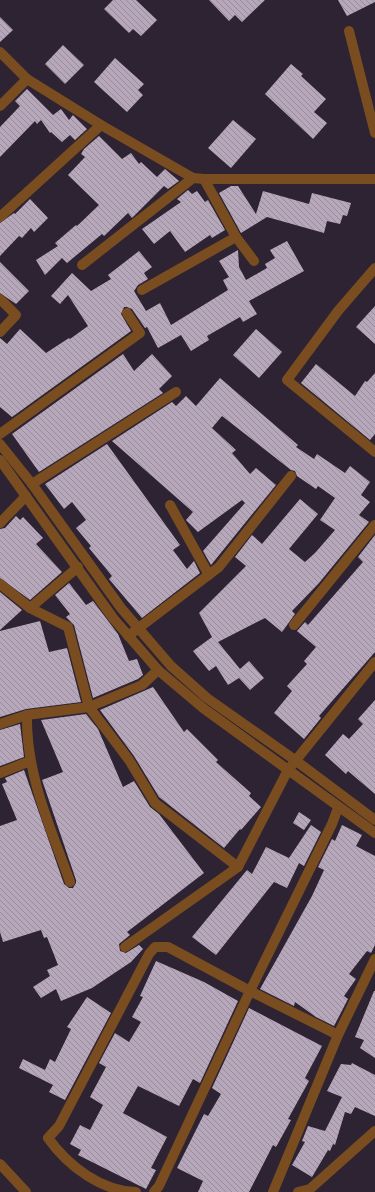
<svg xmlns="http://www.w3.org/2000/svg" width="375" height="1192" font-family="'Source Sans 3',sans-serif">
<defs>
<pattern id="building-back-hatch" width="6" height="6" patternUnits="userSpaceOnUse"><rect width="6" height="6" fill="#b6a7ba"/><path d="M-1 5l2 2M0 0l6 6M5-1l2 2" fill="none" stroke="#998d9c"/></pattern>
</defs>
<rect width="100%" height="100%" fill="#2e2332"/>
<g fill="url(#building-back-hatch)">
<path d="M113 0H136L157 20 141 36 133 29 129 33 104 9Z"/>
<path d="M209 0H265L242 22 235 15 229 21Z"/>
<path d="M338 0H375V2L347 16Z"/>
<path d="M0 17 13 30 0 42Z"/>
<path d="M63 45 84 65 65 84 45 64Z"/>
<path d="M115 58 144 84 138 90 143 95 127 112 94 82Z"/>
<path d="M291 64 303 74 301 76 326 99 314 112 327 123 313 139 265 94Z"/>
<path d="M27 89 53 115 61 109 69 120 73 115 87 129 75 140 70 135 62 142 51 132 50 133 41 120 37 124 35 121 0 157V127L20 106 15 101Z"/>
<path d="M233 120 256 139 231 168 208 148Z"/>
<path d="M99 136 122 159 131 153 139 164 141 162 157 177 165 169 179 181 168 189 164 186 132 218 128 213 104 236 102 234 67 263 62 258 45 275 36 260 58 246 55 243 76 225 77 226 99 205 68 175 85 157 81 154 84 149Z"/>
<path d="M231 186H238L256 214 263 191 309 204 312 193 351 203 347 216 343 215 340 224 327 221 324 233 267 217 241 233 219 193Z"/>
<path d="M188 190 192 194 197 191 205 202 208 200 225 230 212 238 210 235 185 252 170 231 154 244 142 229 181 202 177 199Z"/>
<path d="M30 199 48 218 34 232 31 228 22 238 19 236 0 256V223L14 213 15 214Z"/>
<path d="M287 241 304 271 249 301 257 314 243 322 240 317 207 336 209 340 191 351 181 335 158 348 147 327 145 328 132 309 127 307H124L121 314 131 331 12 417 0 407V338L7 344 20 329 46 353 69 338 70 339 88 326 68 295 60 304 51 296 72 273 91 291 111 279 108 275 139 251 152 267 144 273 148 279 138 285 134 291 146 311 160 303 171 325 228 290 223 280 229 277 219 261 238 250 239 267 246 280 267 268 265 264 275 258 270 250Z"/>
<path d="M0 262 29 291 16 304 0 293Z"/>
<path d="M375 306V344L356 327Z"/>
<path d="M256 329 282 352 259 378 233 355Z"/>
<path d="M123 354 134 371 152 354 172 376 159 389 163 393 39 472 12 434Z"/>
<path d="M316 364 355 396 365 381 367 382 375 373V434L370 440 301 383Z"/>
<path d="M220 378 298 445 296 447 314 459 317 454 345 473 350 466 370 482 361 495 370 502 359 515 369 522 319 583 292 611 295 614 282 632 265 618 218 642 240 669 249 661 264 678 250 690 239 678 228 685 216 666 209 671 193 651 212 637 199 613 246 566 235 557 252 535 262 544 300 499 318 514 289 549 305 562 315 553 335 530 320 520 335 498 318 486 316 489 297 476 295 471 291 470 222 416 212 428 236 450 232 453 250 474 256 468 276 485 211 565 203 551 245 503 242 500 198 532 186 520 193 512 112 441 172 402 176 406 186 396 196 406Z"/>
<path d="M107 444 180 545 173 550 187 569 194 561 200 573 142 618 109 579 112 576 89 548 91 546 76 528 86 520 72 502 64 509 45 484Z"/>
<path d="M16 516 20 520 23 517 43 538 36 544 62 572 30 600 0 578V529L5 528Z"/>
<path d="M375 535V652L319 716 321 718 304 739 274 713 292 691 287 686 307 664 304 661 316 647 297 631 305 622 308 625 363 562 358 557Z"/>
<path d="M69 583 86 605 93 601 118 634 129 661 137 659 143 675 138 679 93 698 74 625 66 617 70 614 55 595Z"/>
<path d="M0 592 22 610 0 630Z"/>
<path d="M40 621 49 652 67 648 81 702 26 709 0 717V631Z"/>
<path d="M153 687 184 732 187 729 218 760 216 762 251 793 249 796 261 807 241 830 240 829 224 848 159 797 134 756 100 710Z"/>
<path d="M375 700V794L348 771 346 774 325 755 343 734 349 739 363 724 358 719Z"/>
<path d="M86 714 98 729 123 787 134 781 150 807 159 814 204 873 127 932 130 935 119 944 120 951 126 953 139 945 143 949 131 962 92 988 61 1001 56 989 41 998 33 987 50 976 47 970 58 965 47 937 44 938 41 930 3 942 0 932V826L17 820 2 784 7 782 5 778 24 770 64 884 69 888H73L76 883V880L42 780 63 772 41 720Z"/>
<path d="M20 724 24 757 0 766V730Z"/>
<path d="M299 812 311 820 304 830 293 823Z"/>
<path d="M311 825 321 832 304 866 299 863 287 888 274 882 216 955 192 937 247 870 252 874 266 847 289 858Z"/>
<path d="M342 825 362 835 356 846 375 856V945L371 953 367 951 349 974 356 979 344 996 348 999 334 1026 316 1017 295 1002 294 1006 260 989 312 896 324 870 318 867 332 839 335 841Z"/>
<path d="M156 961 204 982 238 1001 200 1083 193 1079 179 1106 138 1086 123 1113 167 1137 151 1168 156 1170 146 1189 78 1155 81 1150 70 1144 80 1125 90 1130 103 1105 90 1097 106 1067 99 1063 115 1033 129 1042 141 1022 132 1017 143 997 140 996Z"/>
<path d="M374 991H375V1058L360 1048 364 1040 355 1037Z"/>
<path d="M87 997 111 1013 65 1100 49 1092 53 1085 19 1068 23 1059 45 1070 50 1059 55 1062 71 1029 67 1027Z"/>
<path d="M249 1008 322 1046 305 1078 309 1081 288 1119 291 1120 276 1147 273 1145 249 1192H198L203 1181 177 1168 204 1114 208 1116 221 1094 212 1088Z"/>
<path d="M352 1063 375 1075V1116L355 1107 351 1114 345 1112 335 1145 333 1144 330 1151 328 1150 312 1177 292 1165 305 1142 302 1141 308 1126 325 1131 342 1097 327 1091 341 1064 351 1065Z"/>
</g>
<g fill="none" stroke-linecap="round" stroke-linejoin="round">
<g stroke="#794d20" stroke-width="10">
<path d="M349 31 375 133"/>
<path d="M0 52 27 79 101 125 193 178 204 179H375"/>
<path d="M0 106 27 79"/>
<path d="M204 179 236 237 254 261"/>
<path d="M0 217 101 125"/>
<path d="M82 265 193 178"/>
<path d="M375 268 338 311 287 380 375 452"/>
<path d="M142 290 236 237"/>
<path d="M0 299 16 315 0 332"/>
<path d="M0 434 140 333 127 313"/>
<path d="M32 484 176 392"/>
<path d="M170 505 209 575"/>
<path d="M0 523 26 496"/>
<path d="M0 584 30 608 68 627 89 707 129 760 155 803 238 867"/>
<path d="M30 608 78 567"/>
<path d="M294 625 375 525"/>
<path d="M128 636 219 567 291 476"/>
<path d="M27 715C26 775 50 826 70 882"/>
<path d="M0 724 27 715 89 707 142 685 158 670"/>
<path d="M0 773 30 761"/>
<path d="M125 947 238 867 288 770 375 662"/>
<path d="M136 1192C101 1191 68 1166 48 1138L59 1126 149 954 155 947H168L250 991 338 1035"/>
<path d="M154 1192 159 1186 250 991 332 824 338 808"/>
<path d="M273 1192 338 1035 375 959"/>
<path d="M298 1192 310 1189 375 1131"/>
</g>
<g stroke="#794d20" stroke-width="10">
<path d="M0 444 32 484 121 608 171 666 207 698 295 760 375 820"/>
<path d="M0 460 113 618 158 670 203 708 375 833"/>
<path d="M0 1164 26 1192"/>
</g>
</g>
</svg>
